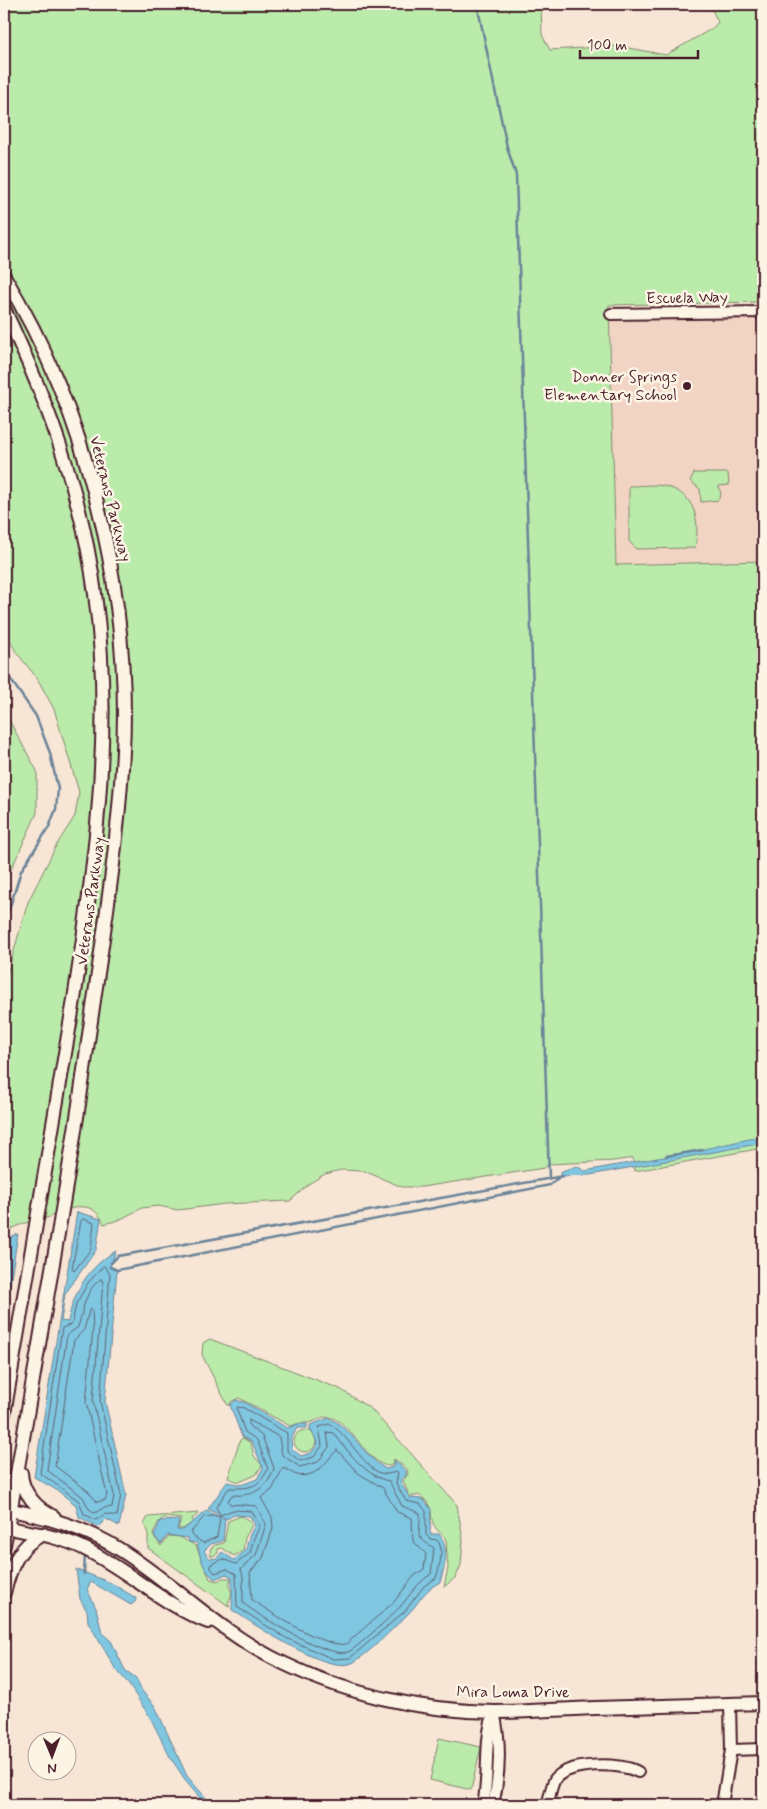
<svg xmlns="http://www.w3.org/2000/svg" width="767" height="1809" font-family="Mynerve,sans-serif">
<rect width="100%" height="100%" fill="#f7e6d6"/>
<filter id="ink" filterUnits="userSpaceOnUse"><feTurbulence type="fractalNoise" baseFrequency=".02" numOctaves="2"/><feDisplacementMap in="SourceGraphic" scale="10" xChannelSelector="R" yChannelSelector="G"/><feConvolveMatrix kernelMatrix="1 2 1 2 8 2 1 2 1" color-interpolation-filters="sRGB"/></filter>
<g filter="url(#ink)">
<path fill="#f1d4c4" d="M763 318V561L616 565 610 321Z"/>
<g fill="#bbebab" stroke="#82856b">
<path d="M4 4H541L542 35 550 50 618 46 666 55 713 28 718 22 709 4H763V302L609 305 616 565 763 561V897L759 913 763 927V1148L635 1171 633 1158 614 1161 549 1164 544 1168 422 1187H402L364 1171 341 1170 325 1174 310 1183 290 1201 225 1204 178 1210 158 1206 142 1208 119 1220 104 1224C91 1193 65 1212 44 1219 39 1221 34 1220 29 1222 20 1224 12 1229 4 1233V985L28 902 56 846 75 816 79 792 54 709 37 678 16 652 4 628Z"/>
<path d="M694 473H728L729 485 719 486 721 495 718 500 701 502 700 489 690 481Z"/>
<path d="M629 486C640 486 654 484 664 486 697 494 700 521 695 548L636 549 629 541Z"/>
<path d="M4 711 37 771V813L4 885Z"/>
<path d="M210 1339 340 1389 371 1409 457 1505 463 1540 461 1565 456 1577 444 1587 448 1568 446 1540C444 1535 438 1532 435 1527 428 1517 436 1506 419 1495L410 1497 403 1481 408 1474 407 1469 394 1459 391 1466C368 1468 350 1417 327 1417 320 1417 315 1422 308 1423 298 1423 300 1423 290 1426L239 1398 232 1401 228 1406 202 1355 203 1343Z"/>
<circle cx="305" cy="1441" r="11"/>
<path d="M243 1438 251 1443 254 1456 262 1465 256 1475 239 1482 228 1478 240 1440Z"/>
<path d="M199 1513 192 1519 193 1522 183 1529H178L181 1519C162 1516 159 1517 153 1535L161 1546 169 1536 180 1537 196 1546 210 1579 218 1581 222 1578H231L229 1586 232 1593 228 1604 230 1607 148 1548V1534L144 1524 148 1517Z"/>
<path d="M241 1516 250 1521 252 1525 245 1538 243 1551 234 1556 222 1548 218 1549V1553L211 1557 210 1549 215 1545 224 1543 228 1521Z"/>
<path d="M439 1738 481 1747 471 1790 430 1780Z"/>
</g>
<g fill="#7fc6e0" stroke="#6a8398">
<path d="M763 1136V1143L590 1175 560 1176V1173L576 1166 585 1171 612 1166 681 1154Z"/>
<path d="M77 1212 101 1219 96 1250 65 1294 61 1321 68 1322C73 1292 89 1266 116 1251L110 1267 117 1270 105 1401 126 1495 119 1526 106 1519 98 1527 79 1517 76 1505 58 1491 34 1477Z"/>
<path d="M18 1234 4 1322V1243L8 1247 11 1237Z"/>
<path d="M236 1400 246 1403 287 1428 298 1424H307V1428H297L291 1439 292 1449 301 1456 311 1453 318 1444 310 1429V1425L329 1418C353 1429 363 1456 386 1469L393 1467 394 1460 406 1471V1476L401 1479V1483L410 1498 423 1499 431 1509 430 1534H439C450 1548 445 1567 440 1582 421 1592 420 1603 406 1616 390 1631 373 1650 354 1662 330 1677 254 1624 232 1610V1577L226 1574 215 1579C203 1571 200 1557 197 1543L189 1542 188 1538 168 1535 161 1544 154 1536 160 1521 179 1520 177 1530H183L206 1511 225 1519 223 1541 211 1544 204 1551 210 1559 217 1558 222 1552 234 1560 246 1550 249 1536 255 1525 250 1516 234 1515 227 1519 208 1509 227 1482 241 1485 257 1479 263 1468 252 1442 242 1437 230 1405Z"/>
<path d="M76 1569 111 1583 136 1598V1601L131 1605 91 1582 87 1589 96 1608 102 1633 111 1641 125 1670 136 1678 142 1691 155 1706 187 1776 212 1805H206L188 1784 170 1757 151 1719 127 1682 115 1668 88 1622 87 1611 80 1599Z"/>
</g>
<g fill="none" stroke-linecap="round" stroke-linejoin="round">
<g stroke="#5f6273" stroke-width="1">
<path d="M83 1219 94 1223 91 1249 74 1271 72 1268 81 1221Z"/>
<path d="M104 1266 110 1274 100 1401 121 1495 117 1516 105 1514 96 1520 84 1514 79 1501 40 1473 62 1328 72 1324 76 1304 88 1283Z"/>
<path d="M101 1279 103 1282 93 1401 114 1495 112 1507 103 1508 95 1513 89 1509 83 1497 47 1470 67 1335 78 1327C83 1311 85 1289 101 1279Z"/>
<path d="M92 1309 93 1329 86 1402 107 1495 105 1500 97 1502 88 1491 55 1466 74 1340 84 1330 89 1311Z"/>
<path d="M238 1407 244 1408 287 1433V1451L300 1461 314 1457 322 1446 319 1427 329 1424C348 1432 366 1474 386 1474 390 1474 394 1472 398 1472L396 1484 406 1501 420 1504 426 1511V1535L430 1539 437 1540C445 1549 439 1568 436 1578L424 1586 405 1611 350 1658 333 1659 286 1638 237 1607 236 1574 227 1569 215 1573 210 1567 211 1564 223 1559 236 1564 250 1553 254 1538 260 1526 252 1511 233 1510 220 1515 216 1507 229 1488C249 1488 258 1489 268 1469L257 1440 245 1432 237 1410Z"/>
<path d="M249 1420 279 1437 282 1455 300 1467 318 1462 329 1447 327 1432 334 1433C347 1451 367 1477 389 1481L402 1506 420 1513C421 1537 412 1534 434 1548L431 1574C415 1585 412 1593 400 1607 392 1615 356 1649 348 1652 329 1659 259 1616 243 1603V1577L241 1569 256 1555 266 1524 256 1506 230 1504 228 1501 232 1495C252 1497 269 1488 274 1468L262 1436 250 1427Z"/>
<path d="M337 1450 358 1473 383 1488 397 1512 412 1518 413 1541 426 1554 424 1569 414 1576 394 1602 346 1644C323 1648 273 1613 252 1600L250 1572 263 1558 273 1528 272 1517 261 1498 272 1490 283 1468C288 1469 292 1474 297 1475 317 1479 326 1461 337 1450Z"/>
<path d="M218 1516 220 1519 217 1537 203 1543 191 1535V1532L204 1517Z"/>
</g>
<g stroke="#6a8398" stroke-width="2.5">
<path d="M477 4 507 147 516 175 549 1178"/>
<path d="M4 670 36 716 50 753 58 789 56 809 49 827 21 871 4 926"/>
<path d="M666 1156 703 1150"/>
<path d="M111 1263 118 1256 563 1176"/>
<path d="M110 1267 117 1270 550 1185 559 1177"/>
<path d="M84 1574 85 1554"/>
</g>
<g stroke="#4a1f2b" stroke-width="14">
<g id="minor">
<path d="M611 314 763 312"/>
<path d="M731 1750 763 1749"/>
<path d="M483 1805C490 1774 483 1742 494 1712"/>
<path d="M493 1805C500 1775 501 1742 494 1712"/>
<path d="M547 1805C550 1797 551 1786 555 1779 568 1762 621 1762 638 1772"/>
<path d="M722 1805 731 1750 730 1704"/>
</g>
</g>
<g stroke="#4a1f2b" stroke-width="16">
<g id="major">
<path d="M4 276C87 412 131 592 123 751 118 853 100 955 86 1056 73 1151 56 1245 40 1339 28 1408 17 1477 4 1545"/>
<path d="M4 309C47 400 82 493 95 594 114 732 94 869 73 1006 51 1142 26 1278 4 1414"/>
<path d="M21 1473C22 1493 37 1509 54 1517"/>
<path d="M5 1509C45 1516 84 1527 119 1549 172 1582 215 1628 271 1657 340 1693 418 1711 495 1712 529 1712 563 1709 596 1708 652 1706 708 1705 763 1703"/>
<path d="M4 1527C32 1533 60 1536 85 1549 128 1570 163 1605 208 1622"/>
<path d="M4 1593C10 1568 18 1546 43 1534"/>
</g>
</g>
<use href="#minor" stroke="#fcf5e5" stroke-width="10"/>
<use href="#major" stroke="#fcf5e5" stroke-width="12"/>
</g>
</g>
<circle fill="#4a1f2b" stroke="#fcf5e5" stroke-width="2" cx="687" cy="386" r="5"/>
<g text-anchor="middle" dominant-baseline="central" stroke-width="5" stroke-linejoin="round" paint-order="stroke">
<g font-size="16" fill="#4a1f2b" stroke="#fcf5e5">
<text transform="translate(687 298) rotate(-1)">Escuela Way</text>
<text transform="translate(110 499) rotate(76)">Veterans Parkway</text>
<text transform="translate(91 901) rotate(-82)">Veterans Parkway</text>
<text x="513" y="1692">Mira Loma Drive</text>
</g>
<g font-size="16" fill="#4a1f2b" stroke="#fcf5e5" text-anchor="end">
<text x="677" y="377">Donner Springs<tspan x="677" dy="18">Elementary School</tspan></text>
</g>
</g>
<rect width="767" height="1809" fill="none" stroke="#fcf5e5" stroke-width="20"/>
<rect x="10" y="10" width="747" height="1789" fill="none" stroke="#4a1f2b" stroke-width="2" filter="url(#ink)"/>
<g transform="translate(52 1756) rotate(179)"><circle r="24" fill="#fcf5e5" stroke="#b59f9b"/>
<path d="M0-4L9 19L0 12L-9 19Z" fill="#4a1f2b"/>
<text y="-8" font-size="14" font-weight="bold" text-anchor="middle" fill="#4a1f2b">N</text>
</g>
<path d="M580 50v8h118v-8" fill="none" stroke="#4a1f2b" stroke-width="2.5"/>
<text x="587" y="50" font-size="15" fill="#4a1f2b" stroke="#fcf5e5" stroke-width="4" paint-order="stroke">100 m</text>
</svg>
